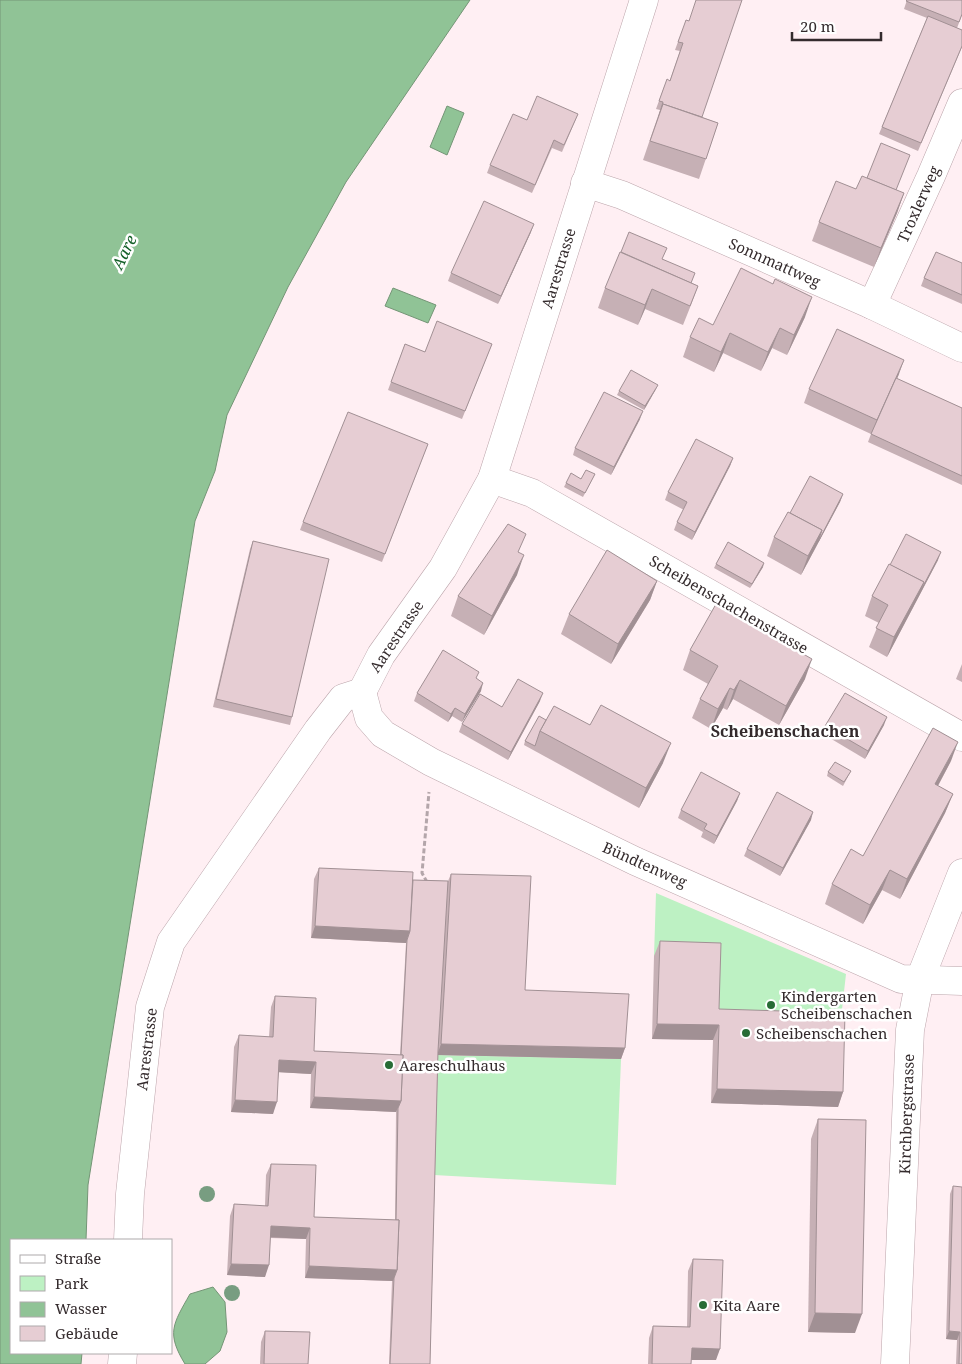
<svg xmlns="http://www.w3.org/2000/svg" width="962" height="1364" font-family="'Noto Serif',serif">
<rect width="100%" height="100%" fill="#ffeff3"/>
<g fill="#bdf1c3">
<path d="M656 893 846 974 840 1027 714 1024 716 958 654 956Z"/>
<path d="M437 1055 621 1059 616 1185 434 1175Z"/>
</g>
<g fill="#90c396" stroke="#749576">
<path d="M0 0H470L346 182 288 287 227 415 215 471 195 521 88 1185 86 1240H11V1353H82L81 1364H0Z"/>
<path d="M447 106 464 113 447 155 430 147Z"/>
<path d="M393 288 436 305 428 323 385 306Z"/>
<path d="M213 1287 225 1302 227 1332 220 1351 205 1364H185C166 1333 173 1324 190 1294Z"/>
</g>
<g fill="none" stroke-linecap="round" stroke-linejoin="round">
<g stroke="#bca5ab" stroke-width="29">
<g id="street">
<path d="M585 183 622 195 872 305 962 348"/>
<path d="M872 305 931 176 962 103"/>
<path d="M492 479 532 493 962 737"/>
<path d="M362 692 381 655 443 568 492 479 644 0"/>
<path d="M362 692 369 718 383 734 431 762 635 861 901 979 962 981"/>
<path d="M128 1240 130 1194 150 1007 171 942 318 730 343 698 362 692"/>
<path d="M122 1364 123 1353"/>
<path d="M895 1364 910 1030 920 979 962 873"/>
</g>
</g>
<path stroke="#b4a6aa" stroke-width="3" stroke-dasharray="5 2.5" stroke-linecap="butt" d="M427 882 422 873 429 792"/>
<use href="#street" stroke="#fff" stroke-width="28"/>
</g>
<g fill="#789d81">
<circle cx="207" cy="1194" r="8"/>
<circle cx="232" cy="1293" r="8"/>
</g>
<g fill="#c6b0b5">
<path d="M907 0 962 15 957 28 962 30V47L918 151 879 134 927 18 904 9Z"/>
<path d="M689 21 702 117 718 123 699 179 643 160 660 110 656 109 664 87 670 80 680 51 675 50 679 39Z"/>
<path d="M578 114 562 152 552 148 532 193 487 173 490 165Z"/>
<path d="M856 189 904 193 897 213 874 267 812 241 819 222Z"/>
<path d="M531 232 498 304 448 281 451 273Z"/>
<path d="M663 259 692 283 698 286 691 305 683 325 645 309 638 325 598 308 605 288Z"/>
<path d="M962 263V304L921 286 924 278Z"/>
<path d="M805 317 787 355 772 348 761 371 723 353 714 372 683 357 690 337 713 325Z"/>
<path d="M405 344 425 352 492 344 462 419 388 390Z"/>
<path d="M899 374 897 379 962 408V485L868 442 871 434 804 403 809 389Z"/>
<path d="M656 389 644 410 617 395 619 391Z"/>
<path d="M640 419 611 475 573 455 575 448Z"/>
<path d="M428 444 382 562 300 530 303 522Z"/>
<path d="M733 458 730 466 692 540 674 530 677 522 684 510 665 500 668 492Z"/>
<path d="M595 474 583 497 564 487 566 483Z"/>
<path d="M843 494 840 502 801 575 767 556 774 537 790 513Z"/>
<path d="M253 541 292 717 290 725 213 707 250 549Z"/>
<path d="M519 552 517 575 484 635 451 616 458 596Z"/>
<path d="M938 560 887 657 869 647 879 623 865 616 872 596 890 565Z"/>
<path d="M716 564 763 567 750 588 714 568Z"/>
<path d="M657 581 650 600 611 664 561 634 569 614Z"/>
<path d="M690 650 805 679 779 725 733 699 727 710 723 708 711 729 692 718 700 699 708 684 683 670Z"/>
<path d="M962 664V682L956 679Z"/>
<path d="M477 679 481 691 462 722 452 716 448 722 414 701 417 693Z"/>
<path d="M540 701 508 760 459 732 462 724 502 707Z"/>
<path d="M546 720 590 725 663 763 639 808 524 745 525 741Z"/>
<path d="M884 725 865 759 823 734 825 726Z"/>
<path d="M951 761 938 786 953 794 945 813 900 899 882 890 863 924 825 904 832 884 863 856Z"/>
<path d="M851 771 843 786 827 776 828 772Z"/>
<path d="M740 793 737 801 714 844 701 837 703 832 678 818 681 810Z"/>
<path d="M811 820 780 876 744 856 747 849Z"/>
<path d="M319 868 413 880 448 881 451 874 525 990 625 1048 621 1059 438 1055 430 1364H389L392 1281 305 1278 306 1239 270 1238 265 1277 227 1275 230 1216 234 1204 265 1206 266 1175 271 1164 314 1217 395 1220 396 1112 310 1108 311 1074 279 1072 273 1114 231 1112 234 1047 239 1035 269 1037 271 1007 275 996 314 1051 400 1055 406 943 311 938 314 879Z"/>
<path d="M660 941 719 1009 843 1092 838 1107 711 1103 713 1040 652 1039 654 956Z"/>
<path d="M818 1119 855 1333 808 1332 811 1139Z"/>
<path d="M953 1186 962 1364H956L957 1340 946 1339 950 1194Z"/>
<path d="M693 1259 716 1360H691V1364H648L649 1338 653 1326 687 1327 688 1271Z"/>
<path d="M265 1331 308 1364H260L261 1342Z"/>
</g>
<g fill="#a19094">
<path d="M904 193 897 213 874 267 881 248Z"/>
<path d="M534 224 531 232 498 304 501 296Z"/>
<path d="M652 289 645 309 638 325 645 305Z"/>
<path d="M812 297 805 317 787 355 794 335Z"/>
<path d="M780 328 772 348 761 371 768 352Z"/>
<path d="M730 333 723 353 714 372 721 352Z"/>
<path d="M904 360 899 374 871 434 877 420Z"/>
<path d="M658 385 656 389 644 410 645 406Z"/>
<path d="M643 411 640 419 611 475 614 467Z"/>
<path d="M733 458 730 466 692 540 695 532Z"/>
<path d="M843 494 840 502 801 575 808 556 822 530Z"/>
<path d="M941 552 938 560 887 657 894 637 924 582Z"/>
<path d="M524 555 517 575 484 635 492 616Z"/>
<path d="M764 563 763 567 750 588 752 584Z"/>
<path d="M657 581 650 600 611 664 618 644Z"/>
<path d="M812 659 805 679 779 725 786 706Z"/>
<path d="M740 680 733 699 727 710 734 690Z"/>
<path d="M483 683 481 691 462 722 465 714Z"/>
<path d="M730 688 723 708 711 729 718 709Z"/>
<path d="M543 693 540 701 508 760 511 752Z"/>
<path d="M455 708 452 716 448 722 451 714Z"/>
<path d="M887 717 884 725 865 759 868 751Z"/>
<path d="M958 742 951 761 928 804 935 784Z"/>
<path d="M671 743 663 763 639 808 646 788Z"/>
<path d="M740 793 737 801 714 844 717 836Z"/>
<path d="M953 794 945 813 900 899 907 879Z"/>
<path d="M813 812 811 820 780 876 783 868Z"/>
<path d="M890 870 882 890 863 924 870 905Z"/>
<path d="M315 926 410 931 406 943 311 938Z"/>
<path d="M657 1024 719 1025 713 1040 652 1039Z"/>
<path d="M441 1044 625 1048 621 1059 437 1055Z"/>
<path d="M279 1060 316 1062 311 1074 275 1072Z"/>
<path d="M717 1089 843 1092 838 1107 711 1103Z"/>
<path d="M314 1097 401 1101 396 1112 310 1108Z"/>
<path d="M235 1100 277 1102 273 1114 231 1112Z"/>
<path d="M271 1226 310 1228 306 1239 266 1237Z"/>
<path d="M231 1264 269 1265 265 1277 227 1275Z"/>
<path d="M309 1266 397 1270 393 1281 305 1278Z"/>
<path d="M815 1313 862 1314 855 1333 808 1332Z"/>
<path d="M949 1331 960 1332 957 1340 946 1339Z"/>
<path d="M692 1348 720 1349 716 1360H688Z"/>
</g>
<g fill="#e6cdd3" stroke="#a19094">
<path d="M696 0H742L702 117 663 104 659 116 663 102 659 101 667 79 670 81 683 43 678 42 686 20 689 21Z"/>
<path d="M907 0H962V14L959 22 906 1Z"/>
<path d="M928 16 962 30V46L921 143 882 127Z"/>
<path d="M537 96 578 114 564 145 554 140 535 185 490 165 513 114 527 120Z"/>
<path d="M663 104 718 123 706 159 650 141Z"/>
<path d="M881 143 910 155 896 190 867 178Z"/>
<path d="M862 176 904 193 881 248 819 222 836 181 856 189Z"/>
<path d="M484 201 534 224 501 296 451 273Z"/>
<path d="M629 232 667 248 662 259 695 273 691 283 621 252Z"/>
<path d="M620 252 698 286 690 306 652 289 645 305 605 288Z"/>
<path d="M936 252 962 263V295L924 278Z"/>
<path d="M741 268 773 284 775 279 812 297 794 335 780 328 768 352 730 333 721 352 690 337 699 318 713 325Z"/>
<path d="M437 321 492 344 465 411 391 382 405 344 425 352Z"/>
<path d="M837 329 904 360 877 420 809 389Z"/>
<path d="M631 370 658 385 645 406 619 391Z"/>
<path d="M896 378 962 408V476L871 434Z"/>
<path d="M604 392 643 411 614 467 575 448Z"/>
<path d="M348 412 428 444 385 554 303 522Z"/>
<path d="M696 439 733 458 695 532 677 522 687 502 668 492Z"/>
<path d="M586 470 595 474 585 493 566 483 571 473 581 479Z"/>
<path d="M810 476 843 494 818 542 822 530 790 513Z"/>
<path d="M788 512 822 530 808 556 774 537Z"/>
<path d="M508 524 526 534 518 552 524 555 492 616 458 596Z"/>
<path d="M906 534 941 552 919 594 924 582 890 565Z"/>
<path d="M253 541 329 559 292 717 216 699Z"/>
<path d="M728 542 764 563 752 584 716 564Z"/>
<path d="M607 550 657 581 618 644 569 614Z"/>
<path d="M889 564 924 582 894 637 876 628 888 605 872 596Z"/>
<path d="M716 604 812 659 786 706 740 680 734 690 730 688 718 709 700 699 718 666 690 650Z"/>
<path d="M443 650 479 672 476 678 483 683 465 714 455 708 451 714 417 693Z"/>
<path d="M518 679 543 693 511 752 462 724 480 694 502 707Z"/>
<path d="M845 693 887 717 868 751 825 726Z"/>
<path d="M601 705 671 743 646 788 540 731 554 706 590 725Z"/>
<path d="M539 716 546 720 540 731 535 746 525 741Z"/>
<path d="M933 728 958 742 935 784 953 794 907 879 890 870 870 905 832 884 851 849 863 856Z"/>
<path d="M835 762 851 771 844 782 828 772Z"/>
<path d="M701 772 740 793 717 836 704 829 707 824 681 810Z"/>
<path d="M777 792 813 812 783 868 747 849Z"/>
<path d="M319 868 413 872 410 931 315 926Z"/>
<path d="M451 874 531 876 525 990 629 994 625 1048 441 1044Z"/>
<path d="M413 880 448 881 438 1051 430 1364H390L394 1278 397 1270 399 1220H396L398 1108 401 1101 403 1055H401L407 940 410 931Z"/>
<path d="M660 941 721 943 719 1009 845 1013 843 1092 717 1089 719 1025 657 1024Z"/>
<path d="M275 996 316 998 314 1051 403 1055 401 1101 314 1097 316 1062 279 1060 277 1102 235 1100 239 1035 273 1037Z"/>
<path d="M818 1119 866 1120 862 1314 815 1313Z"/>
<path d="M271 1164 316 1165 314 1217 399 1220 397 1270 309 1266 310 1228 271 1226 269 1265 231 1264 234 1204 268 1206Z"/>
<path d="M953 1186 962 1187V1364H959L960 1332 949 1331Z"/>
<path d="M693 1259 723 1260 720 1349 692 1348 691 1364H652L653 1326 690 1327Z"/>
<path d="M265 1331 310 1332 308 1364H264Z"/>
</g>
<g fill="#286c36" stroke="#fff" stroke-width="2">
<circle cx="771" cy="1005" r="5"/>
<circle cx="746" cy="1033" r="5"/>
<circle cx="389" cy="1065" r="5"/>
<circle cx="703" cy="1305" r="5"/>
</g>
<g text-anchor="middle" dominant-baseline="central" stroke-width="5" stroke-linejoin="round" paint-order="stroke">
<g font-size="15" fill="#342b2d" stroke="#fff">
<text transform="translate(918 204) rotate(-66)">Troxlerweg</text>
<text transform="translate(775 262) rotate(24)">Sonnmattweg</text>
<text transform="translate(558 268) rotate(-73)">Aarestrasse</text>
<text transform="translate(729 604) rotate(30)">Scheibenschachenstrasse</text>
<text transform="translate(396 636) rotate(-56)">Aarestrasse</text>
<text transform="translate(645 864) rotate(24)">Bündtenweg</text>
<text transform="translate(146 1049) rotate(-83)">Aarestrasse</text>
<text transform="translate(906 1114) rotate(-88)">Kirchbergstrasse</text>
</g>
<g font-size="15" fill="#342b2d" stroke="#fff" text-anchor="start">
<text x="781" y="996">Kindergarten<tspan x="781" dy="17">Scheibenschachen</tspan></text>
<text x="756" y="1033">Scheibenschachen</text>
<text x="399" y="1065">Aareschulhaus</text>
<text x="713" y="1305">Kita Aare</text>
</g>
<g font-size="16" font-style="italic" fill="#125f27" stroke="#fff">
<text transform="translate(124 252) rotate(-64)">Aare</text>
</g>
<g font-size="16" font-weight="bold" fill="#342b2d" stroke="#fff">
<text x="785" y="731">Scheibenschachen</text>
</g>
</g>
<rect x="10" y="1239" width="162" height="115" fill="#ffffff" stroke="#aeaaab"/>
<rect x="20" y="1255" width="25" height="8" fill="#ffffff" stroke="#aeaaab"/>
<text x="55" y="1264" font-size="15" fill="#342b2d">Straße</text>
<rect x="20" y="1276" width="25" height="15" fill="#bdf1c3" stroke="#aeaaab"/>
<text x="55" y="1289" font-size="15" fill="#342b2d">Park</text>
<rect x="20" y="1302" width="25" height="15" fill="#90c396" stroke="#aeaaab"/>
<text x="55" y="1314" font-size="15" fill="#342b2d">Wasser</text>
<rect x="20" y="1326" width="25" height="15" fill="#e6cdd3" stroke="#aeaaab"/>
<text x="55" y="1339" font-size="15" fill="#342b2d">Gebäude</text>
<path d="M792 32v8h89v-8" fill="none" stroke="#342b2d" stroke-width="2.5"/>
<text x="800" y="32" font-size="15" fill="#342b2d" stroke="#ffffff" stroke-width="4" paint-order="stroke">20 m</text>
</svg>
